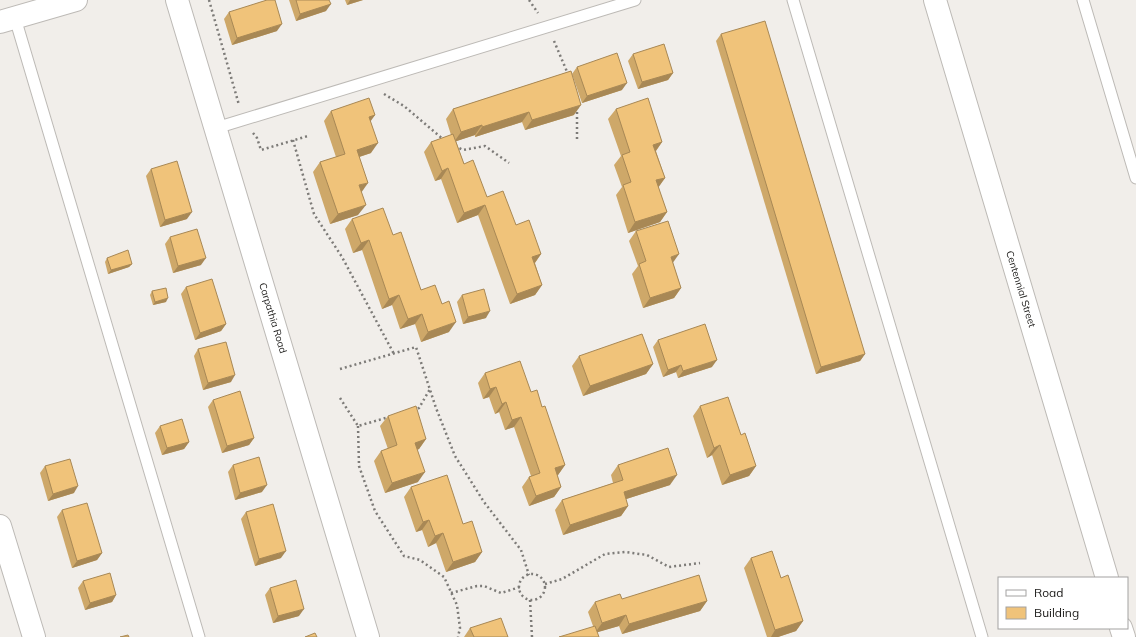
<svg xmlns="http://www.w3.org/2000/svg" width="1136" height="637" font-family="Mulish,sans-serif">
<rect width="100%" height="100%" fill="#f1eeea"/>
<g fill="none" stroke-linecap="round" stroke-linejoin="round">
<g stroke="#bdbab6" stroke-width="13">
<g id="service">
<path d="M793 0 982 637"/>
<path d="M1083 0 1136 178"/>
<path d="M15 18 199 637"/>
<path d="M216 128 635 0"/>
</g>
</g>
<g stroke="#bdbab6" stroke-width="24">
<g id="minor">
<path d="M177 0 368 637"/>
<path d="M935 0 1107 578"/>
<path d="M1121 628 1124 637"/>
</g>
</g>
<g stroke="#bdbab6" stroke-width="24">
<path id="secondary" d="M0 22 76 0"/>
</g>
<g stroke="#bdbab6" stroke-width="24">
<path id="primary" d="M0 526 34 637"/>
</g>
<g stroke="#7d7b78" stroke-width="2.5" stroke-dasharray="2 3" stroke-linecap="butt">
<path d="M209 0 239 105"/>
<path d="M529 0 538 13"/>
<path d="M554 41 568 74"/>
<path d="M384 94 404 106 444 140"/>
<path d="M577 107V139"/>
<path d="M253 133 257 138 261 150 308 136"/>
<path d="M293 140 314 214 342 257 394 354"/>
<path d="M455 146 463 150 485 146 509 163"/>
<path d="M340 369 416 347 436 408 455 456 484 502 521 550 529 575"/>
<path d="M340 398 358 426 389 417"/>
<path d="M413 410 419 408 430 389"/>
<path d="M358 426 359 466 375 511 404 556 420 560 444 577 457 605 460 628 458 637"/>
<circle cx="532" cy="587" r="13"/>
<path d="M545 584 562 579 605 554 625 552 647 555 669 567 700 563"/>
<path d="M451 593 477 586H484L501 593 520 587"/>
<path d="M530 600 532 637"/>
</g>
<use href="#service" stroke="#fff" stroke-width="11"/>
<use href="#minor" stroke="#fff" stroke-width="22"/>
<use href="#secondary" stroke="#fff" stroke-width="22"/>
<use href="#primary" stroke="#fff" stroke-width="22"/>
</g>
<g fill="#cea869">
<path d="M289 0H329L326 11 296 21Z"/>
<path d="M345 0H363L347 5Z"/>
<path d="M229 12 277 31 232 45 224 19Z"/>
<path d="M721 34 865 354 860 361 816 374 716 41Z"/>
<path d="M633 54 673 73 668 80 638 89 628 61Z"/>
<path d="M577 67 622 90 582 103 572 74Z"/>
<path d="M571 71 574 115 525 130 522 122 475 137V135L456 141 464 164 487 197 516 225 541 254 535 263 542 285 535 295 510 304 478 215 457 223 441 179 435 181 424 152 431 142 451 135 446 119 453 109Z"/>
<path d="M616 109 662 142 656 151 665 178 658 187 667 212 660 222 628 233 616 195 622 187 614 165 621 156 608 119Z"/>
<path d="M331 111 375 115 370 121 371 153 359 157 361 192 358 215 330 224 313 172 320 162 336 157 324 121Z"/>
<path d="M151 169 187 219 160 227 146 176Z"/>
<path d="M352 219 393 235 421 290 449 332 421 342 415 324 400 329 392 305 382 309 362 250 353 253 345 229Z"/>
<path d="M636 231 673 263 681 288 674 298 643 308 632 274 638 266 629 241Z"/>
<path d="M170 237 201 265 173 273 165 244Z"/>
<path d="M107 258 132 264 129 267 108 274 105 262Z"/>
<path d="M186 287 226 324 221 331 195 340 181 294Z"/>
<path d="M152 291 166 302 153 305 150 295Z"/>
<path d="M462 295 486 318 463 324 457 302Z"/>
<path d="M658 340 712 367 678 378 676 372 663 377 653 347Z"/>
<path d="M198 349 231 382 203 390 194 356Z"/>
<path d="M579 356 653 364 646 374 583 396 572 366Z"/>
<path d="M485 373 531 392 542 407 565 465 558 475H557L561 487 554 497 529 506 522 487 529 477 531 476 514 427 505 430 499 412 495 414 489 397 483 399 478 383Z"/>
<path d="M213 400 254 438 249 445 222 453 208 407Z"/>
<path d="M700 406 741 435 756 466 749 476 722 485 712 455 707 458 693 416Z"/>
<path d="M388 416 426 439 419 449 417 450 418 482 385 493 374 461 381 451 388 449 380 426Z"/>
<path d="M160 426 189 442 184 449 162 455 155 433Z"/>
<path d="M233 465 262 492 235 500 228 472Z"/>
<path d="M618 465 670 485 626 499 628 506 621 516 563 535 555 510 562 500 613 483 611 475Z"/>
<path d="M45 466 74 493 48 501 40 473Z"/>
<path d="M411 487 463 524 482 552 475 562 446 572 436 543 428 547 422 530 416 532 404 497Z"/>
<path d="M62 510 102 553 97 560 72 568 57 517Z"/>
<path d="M246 512 281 558 255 566 241 519Z"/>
<path d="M751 558 781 578 803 621 796 631 778 637H767L744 568Z"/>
<path d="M83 581 116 595 112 602 85 610 78 588Z"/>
<path d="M270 588 299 616 273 623 265 595Z"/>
<path d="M622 599 707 601 700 611 622 634 619 626 597 632 593 626 588 612 595 602Z"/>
<path d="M470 628 508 637H464Z"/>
</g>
<g fill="#a88855">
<path d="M350 0H363L347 5Z"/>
<path d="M331 4 326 11 296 21 300 14Z"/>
<path d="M282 24 277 31 232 45 237 38Z"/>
<path d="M673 73 668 80 638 89 642 82Z"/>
<path d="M627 83 622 90 582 103 587 96Z"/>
<path d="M581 105 574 115 525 130 532 120Z"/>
<path d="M529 112 522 122 475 137 482 127Z"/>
<path d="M375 115 368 125 369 117Z"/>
<path d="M482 125 475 135 454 142 461 132Z"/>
<path d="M662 142 655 152 653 145Z"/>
<path d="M378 143 371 153 350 160 357 150Z"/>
<path d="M448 168 441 179 435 181 442 171Z"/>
<path d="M665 178 658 188 656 180Z"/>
<path d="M368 183 361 193 359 185Z"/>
<path d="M366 205 358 215 330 224 338 214Z"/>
<path d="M485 205 478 215 457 223 464 213Z"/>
<path d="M192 212 187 219 160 227 165 220Z"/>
<path d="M667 212 660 222 628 233 635 222Z"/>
<path d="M369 240 362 250 353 253 361 243Z"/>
<path d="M541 254 534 264 532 257Z"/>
<path d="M679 254 672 264 671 257Z"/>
<path d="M206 258 201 265 173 273 178 266Z"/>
<path d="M132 264 129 267 108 274 111 270Z"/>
<path d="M542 285 535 295 510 304 517 294Z"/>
<path d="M681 288 674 298 643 308 650 298Z"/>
<path d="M399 295 392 305 382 309 389 299Z"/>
<path d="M168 298 166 302 153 305 155 302Z"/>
<path d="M490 311 486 318 463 324 468 317Z"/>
<path d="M422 314 415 324 400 329 408 319Z"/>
<path d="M456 322 449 332 421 342 428 332Z"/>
<path d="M226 324 221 331 195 340 200 333Z"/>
<path d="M865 354 860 361 816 374 821 367Z"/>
<path d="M717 360 712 367 678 378 683 371Z"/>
<path d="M653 364 646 374 583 396 590 386Z"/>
<path d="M681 365 676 372 663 377 668 370Z"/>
<path d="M235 375 231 382 203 390 208 383Z"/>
<path d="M496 387 489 397 483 399 490 389Z"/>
<path d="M506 402 499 412 495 414 502 404Z"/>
<path d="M521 417 514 427 505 430 512 420Z"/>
<path d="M254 438 249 445 222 453 227 446Z"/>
<path d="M426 439 419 449 408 453 415 443Z"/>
<path d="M189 442 184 449 162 455 167 448Z"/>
<path d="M720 445 712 455 707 458 714 448Z"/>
<path d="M565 465 558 475 548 478 555 468Z"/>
<path d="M756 466 749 476 722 485 730 475Z"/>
<path d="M425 472 418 482 385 493 392 483Z"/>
<path d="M677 475 670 485 617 502 624 492Z"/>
<path d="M267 485 262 492 235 500 240 493Z"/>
<path d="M78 486 74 493 48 501 53 494Z"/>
<path d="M561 487 554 497 529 506 536 496Z"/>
<path d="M628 506 621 516 563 535 570 525Z"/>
<path d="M429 520 422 530 416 532 423 522Z"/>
<path d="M443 533 436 543 428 547 435 536Z"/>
<path d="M286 551 281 558 255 566 259 559Z"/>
<path d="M482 552 475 562 446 572 453 562Z"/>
<path d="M102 553 97 560 72 568 77 561Z"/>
<path d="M116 595 112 602 85 610 90 603Z"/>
<path d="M707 601 700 611 622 634 629 624Z"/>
<path d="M304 609 299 616 273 623 278 616Z"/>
<path d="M626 615 619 626 595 633 602 623Z"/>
<path d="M803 621 796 631 778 637H771L775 630Z"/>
</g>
<g fill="#f0c37a" stroke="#a88855">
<path d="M267 0H275L282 24 237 38 229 12Z"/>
<path d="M296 0H329L331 4 300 14Z"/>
<path d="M765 21 865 354 821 367 721 34Z"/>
<path d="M664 44 673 73 642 82 633 54Z"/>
<path d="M617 53 627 83 587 96 577 67Z"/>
<path d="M571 71 581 105 532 120 529 112 482 127V125L461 132 453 109Z"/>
<path d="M369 98 375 115 369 117 378 143 357 150 368 183 359 185 366 205 338 214 320 162 345 154 331 111Z"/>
<path d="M648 98 662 142 653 145 665 178 656 180 667 212 635 222 623 185 631 182 622 155 630 152 616 109Z"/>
<path d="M453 134 464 164 473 160 487 197 503 191 516 225 529 220 541 254 532 257 542 285 517 294 485 205 464 213 448 168 442 171 431 142Z"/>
<path d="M177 161 192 212 165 220 151 169Z"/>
<path d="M383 208 393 235 401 232 421 290 435 285 442 304 449 301 456 322 428 332 422 314 408 319 399 295 389 299 369 240 361 243 352 219Z"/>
<path d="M668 221 679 254 671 257 681 288 650 298 639 264 646 261 636 231Z"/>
<path d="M197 229 206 258 178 266 170 237Z"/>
<path d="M128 250 132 264 111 270 107 258Z"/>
<path d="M212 279 226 324 200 333 186 287Z"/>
<path d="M166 288 168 298 155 302 152 291Z"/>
<path d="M484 289 490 311 468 317 462 295Z"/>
<path d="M705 324 717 360 683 371 681 365 668 370 658 340Z"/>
<path d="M642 334 653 364 590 386 579 356Z"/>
<path d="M226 342 235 375 208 383 198 349Z"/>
<path d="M520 361 531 392 537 390 542 407 545 406 565 465 555 468 561 487 536 496 529 477 540 473 521 417 512 420 506 402 502 404 496 387 490 389 485 373Z"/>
<path d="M240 391 254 438 227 446 213 400Z"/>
<path d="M728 397 741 435 745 433 756 466 730 475 720 445 714 448 700 406Z"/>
<path d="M416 406 426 439 415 443 425 472 392 483 381 451 397 445 388 416Z"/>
<path d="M182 419 189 442 167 448 160 426Z"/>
<path d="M668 448 677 475 624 492 628 506 570 525 562 500 623 480 618 465Z"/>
<path d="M259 457 267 485 240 493 233 465Z"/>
<path d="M70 459 78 486 53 494 45 466Z"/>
<path d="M447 475 463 524 472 521 482 552 453 562 443 533 435 536 429 520 423 522 411 487Z"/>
<path d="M87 503 102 553 77 561 62 510Z"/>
<path d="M273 504 286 551 259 559 246 512Z"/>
<path d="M772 551 781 578 788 575 803 621 775 630 751 558Z"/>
<path d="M110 573 116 595 90 603 83 581Z"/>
<path d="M699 575 707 601 629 624 626 615 602 623 595 602 620 594 622 599Z"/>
<path d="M296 580 304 609 278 616 270 588Z"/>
<path d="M501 618 508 637H474L470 628Z"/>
<path d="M595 626 599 637H559Z"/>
<path d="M315 633 317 637H305Z"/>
<path d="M128 635 129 637H120Z"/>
</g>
<g text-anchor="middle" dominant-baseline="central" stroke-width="3.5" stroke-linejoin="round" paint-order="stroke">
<g font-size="10" fill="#181715" stroke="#fff">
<text transform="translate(1021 289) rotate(73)">Centennial Street</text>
<text transform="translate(273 318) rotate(73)">Carpathia Road</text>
</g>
</g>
<rect x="998" y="577" width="130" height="52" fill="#ffffff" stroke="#a3a2a1"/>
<rect x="1006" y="590" width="20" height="6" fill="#ffffff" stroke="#a3a2a1"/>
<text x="1034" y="597" font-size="12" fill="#181715">Road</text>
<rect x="1006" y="607" width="20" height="12" fill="#f0c37a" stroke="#a3a2a1"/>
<text x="1034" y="617" font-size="12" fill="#181715">Building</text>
</svg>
